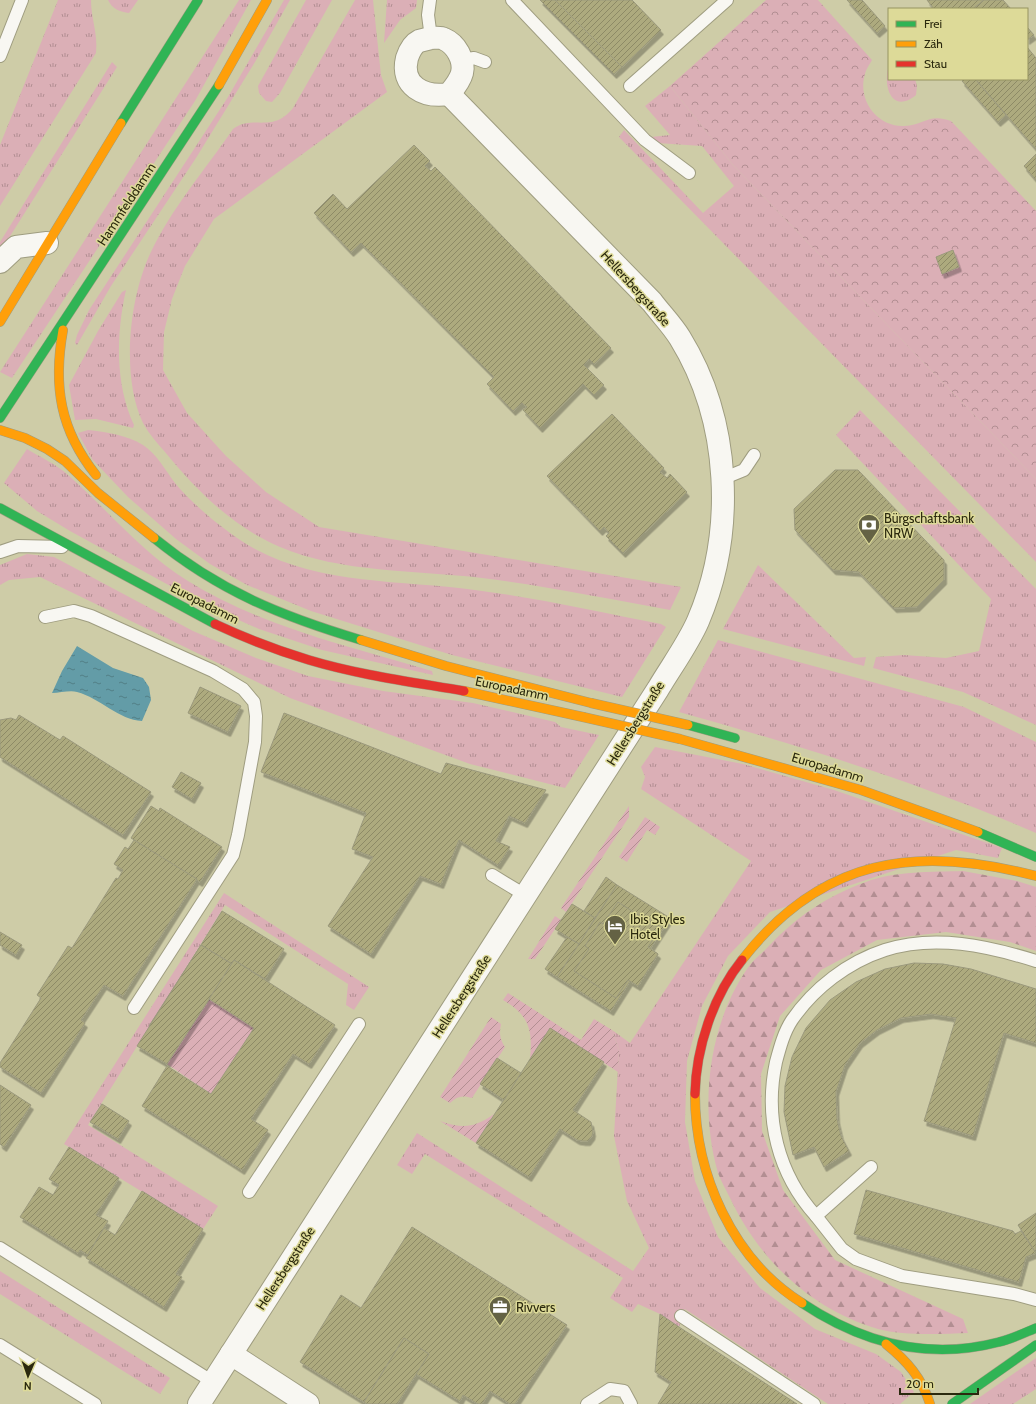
<svg xmlns="http://www.w3.org/2000/svg" width="1036" height="1404" font-family="Cabin,sans-serif">
<defs>
<pattern id="grass-tufts" width="24" height="20" patternUnits="userSpaceOnUse"><rect width="24" height="20" fill="#dbafb6"/><path d="M3 7l-1-3M5 7V3M7 7l1-3M15 17l-1-3M17 17v-4M19 17l1-3" fill="none" stroke="#b28e92"/></pattern>
<pattern id="forest-firs" width="22" height="20" patternUnits="userSpaceOnUse"><rect width="22" height="20" fill="#dbafb6"/><path d="M5 1l3.5 6h-7zM16 11l3.5 6h-7z" fill="#b28e92"/></pattern>
<pattern id="park-crowns" width="20" height="18" patternUnits="userSpaceOnUse"><rect width="20" height="18" fill="#dbafb6"/><path d="M2 6a3 3 0 1 1 6 0M12 15a3 3 0 1 1 6 0" fill="none" stroke="#b28e92"/></pattern>
<pattern id="garden-furrows" width="10" height="10" patternUnits="userSpaceOnUse"><rect width="10" height="10" fill="#dbafb6"/><path d="M-1 1l2-2M0 10L10 0M9 11l2-2" fill="none" stroke="#b28e92"/></pattern>
<pattern id="water-ripples" width="26" height="14" patternUnits="userSpaceOnUse"><rect width="26" height="14" fill="#639ca7"/><path d="M2 4q2-2 4 0t4 0M15 11q2-2 4 0t4 0" fill="none" stroke="#527f86"/></pattern>
<pattern id="building-hatch" width="6" height="6" patternUnits="userSpaceOnUse"><rect width="6" height="6" fill="#adaa7e"/><path d="M-1 1l2-2M0 6l6-6M5 7l2-2" fill="none" stroke="#8d8a66"/></pattern>
<filter id="shadow"><feDropShadow dx="2.5" dy="4.5" stdDeviation="0" flood-color="#0004"/></filter>
</defs>
<rect width="100%" height="100%" fill="#cecca7"/>
<g fill="url(#grass-tufts)">
<path d="M58 0H91C91 19 98 33 96 53L0 206V145Z"/>
<path d="M108 0H138L129 13C120 12 112 9 108 0Z"/>
<path d="M239 0H251L195 101 12 378 0 372Z"/>
<path d="M284 0H290L255 62 196 158 111 286 77 345 75 343 77 335 89 310 228 97Z"/>
<path d="M306 0H332L280 93 272 102 266 101 259 93 258 86Z"/>
<path d="M355 0H373L381 75 387 92 214 219 185 266 172 299 164 332 163 370 187 413 226 456 266 492 319 527 681 587 670 610C608 599 545 586 482 578 416 570 341 573 280 547 233 527 197 491 165 452 157 443 149 434 143 423 121 377 129 299 150 254 171 209 205 170 233 129 254 114 272 134 293 108Z"/>
<path d="M387 0H417L416 8 400 20 384 43Z"/>
<path d="M112 62 117 67 0 252V242Z"/>
<path d="M889 65V79H915L917 86 916 95C892 115 882 86 889 65Z"/>
<path d="M670 86 733 165 1036 479V562L619 137 624 130 703 213 734 186 702 146 657 143 651 137 670 135 645 106Z"/>
<path d="M126 290C116 334 115 384 134 425L133 428 96 419 75 420 69 385 98 331 122 292Z"/>
<path d="M860 410 1036 589V725L963 692 873 668 876 657 904 655 946 658 979 651 991 599 836 435Z"/>
<path d="M88 430C106 432 127 435 143 445 157 454 165 470 175 483 193 505 229 535 255 549 322 585 402 580 475 590 538 598 599 612 661 624L666 627 622 697 452 655 311 611 247 585 210 564 176 539 128 497 92 459 78 433Z"/>
<path d="M27 449C40 457 56 464 68 475 108 510 142 553 188 581 262 627 349 646 432 671L433 675 322 650 259 629 205 605 70 531 37 511 4 483Z"/>
<path d="M27 554 54 557 193 631 256 658 308 676 383 691 473 703 555 722 561 727 599 735 565 788 470 764 290 698 40 577 9 580 0 585V565Z"/>
<path d="M758 565 854 658 866 657 864 666 723 629Z"/>
<path d="M718 640 964 707 1036 742V833C920 783 801 746 679 712Z"/>
<path d="M655 747 743 764 834 790 1002 848 998 858 956 850 770 912 728 956 702 1006 687 1061 685 1122 695 1181 718 1237 760 1288 815 1329 876 1354 901 1372 914 1392 900 1404H828L685 1309 679 1327 660 1314 638 1304 632 1312 610 1298 623 1278 425 1154 412 1174 397 1165 417 1133 633 1271 649 1248 627 1201 614 1136 619 1050 612 1030 630 1043 751 861 641 789 645 777 641 767Z"/>
<path d="M224 893 369 987 354 1010 346 1005 348 984 225 905 88 1125 218 1206 203 1229 64 1144Z"/>
<path d="M0 1271 170 1378 160 1394 0 1294Z"/>
<path d="M1036 1358V1389L1013 1404H970Z"/>
</g>
<path fill="url(#forest-firs)" d="M963 871 1017 881 1036 887V951L1010 942 946 932 877 940 821 970 780 1016 761 1074 762 1131 783 1190 835 1260 963 1319 968 1333C942 1334 903 1336 878 1329 811 1309 760 1261 730 1198 726 1190 721 1181 718 1173 699 1107 708 1026 747 969 752 961 760 955 766 949 796 917 825 897 866 882 893 871 934 872 963 871Z"/>
<path fill="url(#park-crowns)" d="M766 0H818L872 60C870 64 866 69 865 74 857 100 877 127 904 126 925 125 929 113 951 121L1036 211V479L733 165 670 86Z"/>
<g fill="url(#garden-furrows)">
<path d="M629 806V817L566 912 561 908Z"/>
<path d="M645 817 660 827 655 835 647 830 627 862 619 857Z"/>
<path d="M555 916 561 920 535 959H528Z"/>
<path d="M508 993 581 1040 594 1019 612 1030 619 1050 618 1072 550 1028 530 1059C533 1030 529 1015 503 1000Z"/>
<path d="M209 999 254 1028 211 1094 167 1064Z"/>
<path d="M491 1017 501 1024C499 1034 500 1039 505 1047L472 1098C463 1095 457 1096 450 1103L440 1097Z"/>
<path d="M494 1114 476 1143 440 1121C463 1129 474 1128 494 1114Z"/>
</g>
<path fill="url(#water-ripples)" d="M77 646 113 668 143 678 149 687 151 700 142 721C119 720 100 698 77 692 70 690 60 693 52 693L62 671Z"/>
<g fill="url(#building-hatch)" stroke="#9b997d" filter="url(#shadow)">
<path d="M540 0H555L622 67 614 74Z"/>
<path d="M555 0H632L661 30 622 67Z"/>
<path d="M847 0H862L885 26 877 33Z"/>
<path d="M927 0H984L973 9H934Z"/>
<path d="M984 0H1003L1011 9H973Z"/>
<path d="M1027 27 1034 35 1027 40Z"/>
<path d="M1027 47 1036 58V149L976 80 1027 79Z"/>
<path d="M964 79H978L976 80 1006 115 998 122 962 81Z"/>
<path d="M414 145 430 161 425 166 431 171 435 167 611 348 594 364 589 359 584 365 604 385 594 395 583 384 540 428 523 410 527 407 522 403 513 411 487 384 494 377 361 243 351 252 314 213 333 194 347 209Z"/>
<path d="M1036 154V180L1024 166Z"/>
<path d="M953 250 959 267 942 274 936 257Z"/>
<path d="M612 414 664 468 660 472 667 478 670 474 687 492 623 553 606 536 609 533 604 527 600 531 547 476Z"/>
<path d="M835 470H858L944 560V580L917 607 894 608 859 572 833 570 795 530 794 509Z"/>
<path d="M200 687 241 706 228 732 188 713Z"/>
<path d="M284 713 441 774 446 763 546 790 525 823 509 816 496 841 510 847 498 865 459 840 441 884 420 876 371 954 328 926 373 857 352 849 366 813 261 772Z"/>
<path d="M19 715 60 740 63 736 151 792 123 835 0 757V720L11 718 16 720Z"/>
<path d="M181 772 201 783 192 799 172 787Z"/>
<path d="M151 806 159 811 160 808 222 847 200 882 131 838Z"/>
<path d="M134 840 197 879 123 996 104 985 81 1020 85 1023 41 1093 0 1067V1063L41 998 37 995 68 946 72 948 116 878 118 879 123 870 114 864 125 847 128 849Z"/>
<path d="M606 877 617 885 595 918 584 911Z"/>
<path d="M617 885 670 918 650 949 658 954 638 986 630 981 611 1011 557 977Z"/>
<path d="M618 902 660 929 648 947 658 954 638 986 628 980 616 998 574 971 589 949 585 946 600 922 603 924Z"/>
<path d="M572 904 595 918 579 944 555 929Z"/>
<path d="M222 911 284 949 265 979 234 960 232 964 201 945Z"/>
<path d="M0 932 22 945 16 955 0 945Z"/>
<path d="M567 937 579 944 557 977 545 969Z"/>
<path d="M201 945 232 964 179 1045 149 1026Z"/>
<path d="M201 945 232 964 167 1064 137 1046Z"/>
<path d="M234 960 335 1025 309 1064 293 1054 251 1119 268 1130 242 1170 142 1106 167 1066 211 1094 254 1028 209 999Z"/>
<path d="M914 963 943 964 971 969 1036 989V1043L1004 1033 973 1136 924 1121 956 1018 931 1014 901 1018 877 1030 860 1043 845 1065 836 1092 837 1119 841 1136 849 1151 824 1167 814 1147 793 1155 784 1112 785 1086 792 1057 806 1028 830 1000 856 982 885 969Z"/>
<path d="M550 1028 604 1062 573 1110 591 1122 593 1132 592 1136 588 1141H583L577 1140 560 1129 529 1177 476 1143Z"/>
<path d="M497 1058 521 1073 504 1100 480 1084Z"/>
<path d="M0 1085 31 1105 4 1147 0 1144Z"/>
<path d="M102 1104 129 1121 118 1139 90 1122Z"/>
<path d="M69 1147 119 1178 96 1215 108 1221 88 1255 80 1250 78 1253 20 1217 39 1187 53 1195 59 1185 49 1179Z"/>
<path d="M866 1190 1013 1231 1015 1234 1021 1231 1036 1253 1026 1257 1019 1282 854 1234Z"/>
<path d="M142 1191 203 1229 176 1274 182 1277 164 1307 86 1258 104 1228 115 1235Z"/>
<path d="M1036 1213V1253L1018 1225Z"/>
<path d="M412 1227 567 1325 515 1404H510L490 1391 482 1404H478L463 1395 460 1401 416 1374 429 1354 404 1338 364 1402 300 1362 341 1295 361 1308Z"/>
<path d="M660 1314 679 1327 797 1404H658L671 1382 655 1372Z"/>
<path d="M404 1338 429 1354 397 1404H367L364 1402Z"/>
</g>
<g fill="none" stroke-linecap="round" stroke-linejoin="round">
<g stroke="#9f9d80" stroke-width="14">
<g id="lane">
<path d="M430 0 428 15 431 38"/>
<path d="M512 0 645 140 689 173"/>
<path d="M0 56 22 0"/>
<path d="M462 60 474 58 485 62"/>
<path d="M630 86 727 0"/>
<path d="M722 479 744 470 754 455"/>
<path d="M0 552 18 546 62 547"/>
<path d="M45 617 74 611 91 616 213 671 243 689 254 702 256 716 255 742 238 835 233 855 134 1008"/>
<path d="M492 875 525 895"/>
<path d="M871 1167 816 1216C778 1174 764 1118 776 1062 780 1047 784 1032 792 1020 814 988 848 962 885 950 935 934 988 946 1036 961"/>
<path d="M249 1192 359 1024"/>
<path d="M816 1216 842 1249 856 1259 902 1276 1014 1294 1036 1300"/>
<path d="M0 1248 213 1382"/>
<path d="M681 1316 814 1404"/>
<path d="M0 1345 95 1404"/>
<path d="M587 1404 610 1389 624 1391 631 1404"/>
</g>
</g>
<g stroke="#9f9d80" stroke-width="24">
<g id="street">
<path d="M431 38C435 38 440 37 444 39 456 44 465 60 462 73 460 81 454 88 449 94 424 98 400 86 407 58 409 52 413 44 419 41 423 40 427 39 431 38Z"/>
<path d="M0 262 16 247 47 243"/>
<path d="M231 1354 308 1404"/>
<path d="M199 1404 658 689C671 667 688 644 698 621 736 532 731 421 680 338 672 325 661 314 652 302L449 94"/>
</g>
</g>
<g stroke="#9f9d80" stroke-width="10">
<g id="fast">
<path d="M121 123 198 0"/>
<path d="M0 418 219 85"/>
<path d="M0 508 215 624"/>
<path d="M154 538C219 591 281 616 361 640"/>
<path d="M688 725 735 738"/>
<path d="M978 832 1036 857"/>
<path d="M802 1303C862 1343 927 1361 999 1342 1012 1339 1024 1333 1036 1328"/>
<path d="M952 1404 1036 1345"/>
</g>
</g>
<g stroke="#9f9d80" stroke-width="10">
<g id="slow">
<path d="M219 85 267 0"/>
<path d="M0 322 121 123"/>
<path d="M63 330C53 386 60 430 96 475"/>
<path d="M0 430 25 438 47 449 65 461 98 493 154 538"/>
<path d="M361 640 446 666 591 703"/>
<path d="M464 691 583 717"/>
<path d="M680 739 861 790 978 832"/>
<path d="M742 960C821 858 916 844 1036 876"/>
<path d="M695 1094C695 1174 732 1259 802 1303"/>
<path d="M886 1344C907 1361 922 1378 930 1404"/>
</g>
</g>
<g stroke="#9f9d80" stroke-width="10">
<g id="jam">
<path d="M215 624C245 638 276 650 309 660 359 675 412 682 464 691"/>
<path d="M695 1094C696 1048 713 996 742 960"/>
</g>
</g>
<use href="#lane" stroke="#f8f7f2" stroke-width="12"/>
<use href="#street" stroke="#f8f7f2" stroke-width="22"/>
<use href="#fast" stroke="#30b455" stroke-width="9"/>
<use href="#slow" stroke="#ff9f0a" stroke-width="9"/>
<use href="#jam" stroke="#e5322d" stroke-width="9"/>
<g stroke="#9f9d80" stroke-width="10" stroke-linecap="butt">
<g id="slow-bridge">
<path d="M591 703 688 725"/>
<path d="M583 717 680 739"/>
</g>
</g>
<use href="#slow-bridge" stroke="#ff9f0a" stroke-width="9"/>
</g>
<defs>
<g id="bank-pin" transform="scale(1.15)"><path d="M0 17L-7.5 6A9.5 9.5 0 1 1 7.5 6Z" fill="#646244" stroke="#ddda98"/><path d="M-6-4H6V4H-6ZM0-2.3a2.3 2.3 0 1 0 0 4.6a2.3 2.3 0 1 0 0-4.6Z" fill="#fff"/></g>
<g id="hotel-pin" transform="scale(1.15)"><path d="M0 17L-7.5 6A9.5 9.5 0 1 1 7.5 6Z" fill="#646244" stroke="#ddda98"/><path d="M-6-4.5h1.5V1H6V5H4.5V3h-9V5H-6ZM-4 0a1.8 1.8 0 1 1 3.6 0ZM.5 0V-2.5h3Q6-2.5 6 0Z" fill="#fff"/></g>
<g id="office-pin" transform="scale(1.15)"><path d="M0 17L-7.5 6A9.5 9.5 0 1 1 7.5 6Z" fill="#646244" stroke="#ddda98"/><path d="M-6-3h4V-5.5h4V-3h4V5H-6ZM-1-4.5V-3h2v-1.5ZM-6 0V1H6V0Z" fill="#fff"/></g>
</defs>
<g fill-rule="evenodd">
<use href="#bank-pin" x="869" y="525"/>
<use href="#hotel-pin" x="615" y="926"/>
<use href="#office-pin" x="500" y="1307"/>
</g>
<g text-anchor="middle" dominant-baseline="central" stroke-width="3" stroke-linejoin="round" paint-order="stroke">
<g font-size="13" fill="#2b290e" stroke="#ddda98">
<text transform="translate(126 204) rotate(-57)">Hammfelddamm</text>
<text transform="translate(636 288) rotate(48)">Hellersbergstraße</text>
<text transform="translate(205 603) rotate(27)">Europadamm</text>
<text transform="translate(512 688) rotate(12)">Europadamm</text>
<text transform="translate(635 723) rotate(-58)">Hellersbergstraße</text>
<text transform="translate(828 767) rotate(17)">Europadamm</text>
<text transform="translate(461 996) rotate(-57)">Hellersbergstraße</text>
<text transform="translate(285 1268) rotate(-57)">Hellersbergstraße</text>
</g>
<g font-size="13" fill="#2b290e" stroke="#ddda98" text-anchor="start">
<text x="884" y="518">Bürgschaftsbank<tspan x="884" dy="15">NRW</tspan></text>
<text x="630" y="919">Ibis Styles<tspan x="630" dy="15">Hotel</tspan></text>
<text x="516" y="1307">Rivvers</text>
</g>
</g>
<rect x="888" y="8" width="140" height="72" fill="#ddda98" stroke="#969361"/>
<rect x="896" y="21" width="20" height="6" fill="#30b455" stroke="#969361"/>
<text x="924" y="28" font-size="12" fill="#2b290e">Frei</text>
<rect x="896" y="41" width="20" height="6" fill="#ff9f0a" stroke="#969361"/>
<text x="924" y="48" font-size="12" fill="#2b290e">Zäh</text>
<rect x="896" y="61" width="20" height="6" fill="#e5322d" stroke="#969361"/>
<text x="924" y="68" font-size="12" fill="#2b290e">Stau</text>
<g transform="translate(28 1376) rotate(182)" stroke="#ddda98" stroke-width="3" paint-order="stroke">
<path d="M0-3L7 15L0 10L-7 15Z" fill="#2b290e"/>
<text y="-6" font-size="11" font-weight="bold" text-anchor="middle" fill="#2b290e">N</text>
</g>
<path d="M900 1388v6h78v-6" fill="none" stroke="#2b290e" stroke-width="2"/>
<text x="906" y="1388" font-size="12" fill="#2b290e" stroke="#ddda98" stroke-width="3" paint-order="stroke">20 m</text>
</svg>
